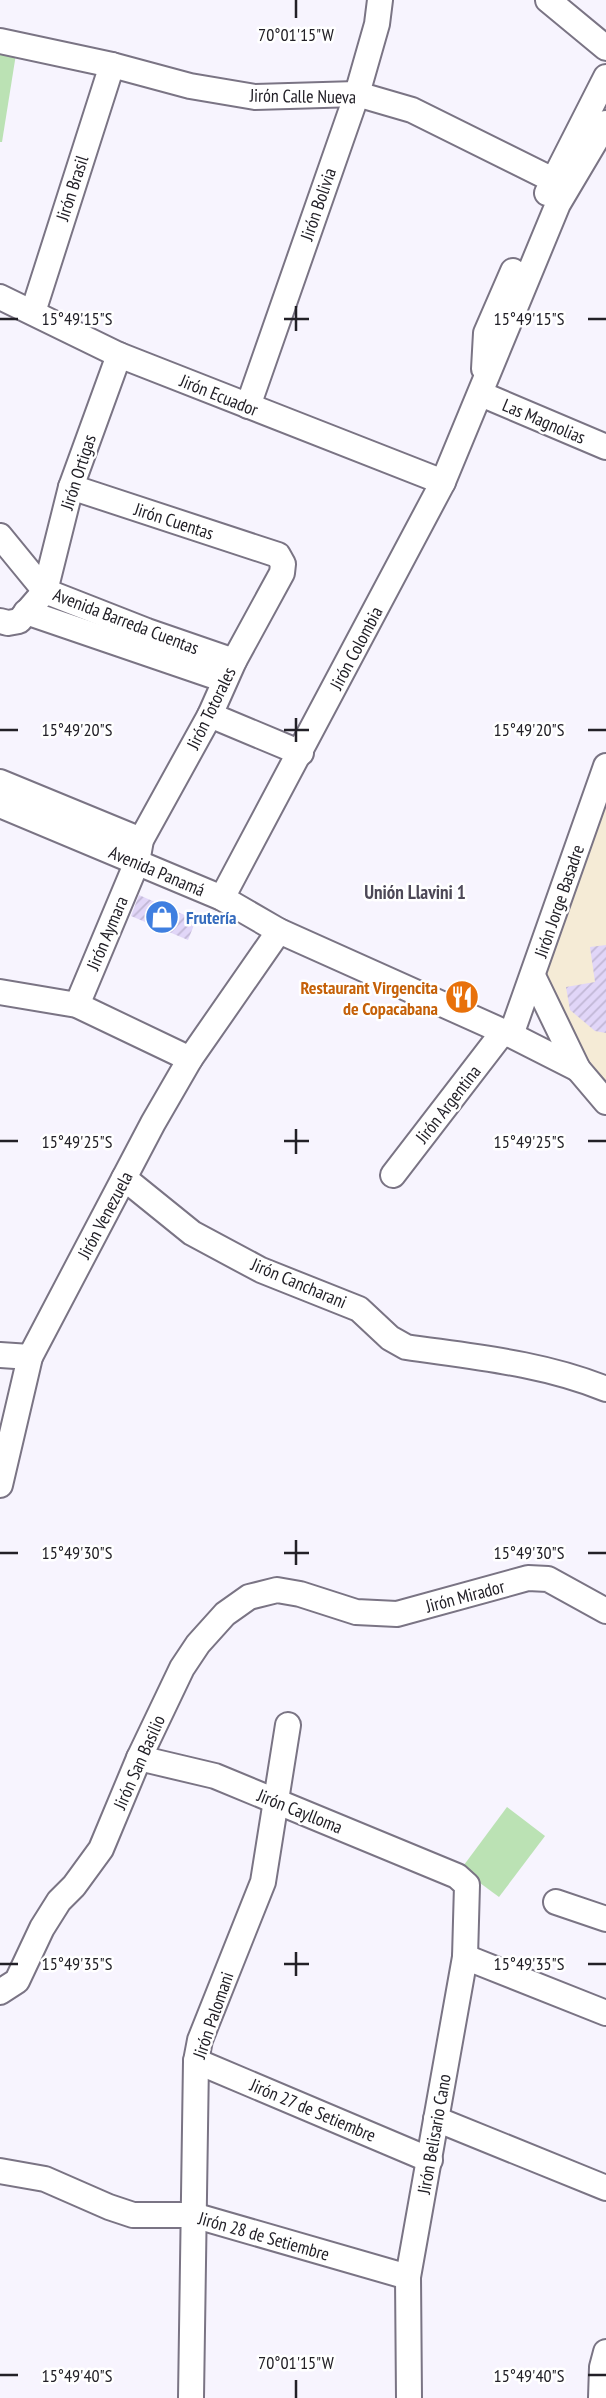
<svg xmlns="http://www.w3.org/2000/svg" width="606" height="2398" font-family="'PT Sans Narrow',sans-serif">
<defs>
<pattern id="building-hatch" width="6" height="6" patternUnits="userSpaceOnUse" patternTransform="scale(1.75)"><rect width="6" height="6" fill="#e1d6f8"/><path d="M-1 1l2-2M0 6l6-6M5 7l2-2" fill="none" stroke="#c1b7d5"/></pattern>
</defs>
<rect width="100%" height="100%" fill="#f7f4fe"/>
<path fill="#f5ebd6" d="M606 804V1083L539 993Z"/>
<g fill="#bbe2b4">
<path d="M0 52 16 54 2 142H0Z"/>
<path d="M507 1807 545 1836 499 1897 461 1869Z"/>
</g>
<g fill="url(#building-hatch)">
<path d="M139 895 196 920 188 940 131 916Z"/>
<path d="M606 945V1033L595 1031 570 1010 566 987 595 982 590 947Z"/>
</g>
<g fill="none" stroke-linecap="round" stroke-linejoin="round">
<g stroke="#7a7484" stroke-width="28">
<g id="minor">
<path d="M548 0 606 48"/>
<path d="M0 41 112 65 190 86 255 97 357 94 412 110 553 180"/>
<path d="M547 193 606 77"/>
<path d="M0 297 119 355 443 482"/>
<path d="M33 312 112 65"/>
<path d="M484 369 486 333 513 271"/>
<path d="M481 394 606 447"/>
<path d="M248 406 357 94 377 24 380 0"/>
<path d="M71 487 278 555 283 564 282 573 234 661 210 715 141 840 137 862 77 1005"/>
<path d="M0 536 45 591 147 631 234 661"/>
<path d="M26 612 225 680"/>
<path d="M0 621 8 623 19 621 45 591 71 487 119 355"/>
<path d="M210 715 301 753"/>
<path d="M0 782 141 840"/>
<path d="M0 805 222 898 279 931 511 1035 578 1069"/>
<path d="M222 898 443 482 558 204 606 123"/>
<path d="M533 976 578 1069 606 1102"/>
<path d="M0 992 77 1005 190 1059"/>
<path d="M511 1035 606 766"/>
<path d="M393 1175 503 1032"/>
<path d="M124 1178 192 1233 261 1270 359 1309 390 1338 406 1347C474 1357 542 1363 606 1389"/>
<path d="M0 1355 30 1357"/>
<path d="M0 1485 30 1357 153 1123 190 1059 279 931"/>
<path d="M139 1758 215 1776 457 1876 467 1885 465 1957 408 2277 409 2398"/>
<path d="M556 1902 606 1919"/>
<path d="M465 1957 606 2013"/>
<path d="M0 1992 17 1981 42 1928 59 1901 74 1886 101 1849 139 1758 182 1668 198 1644 225 1614 249 1597 277 1590 300 1594 356 1612 397 1614 528 1578 548 1579 606 1611"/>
<path d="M196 2061 430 2160"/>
<path d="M436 2119 606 2188"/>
<path d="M0 2171 45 2179 109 2207 133 2215H193L408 2277"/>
<path d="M191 2398 196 2061 200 2040 263 1882 288 1725"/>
<path d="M601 2398 602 2367 606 2352"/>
</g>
</g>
<use href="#minor" stroke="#fff" stroke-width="24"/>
</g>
<path fill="none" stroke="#222027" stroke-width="2.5" d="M296 0V18M296 306V331M0 319H18M284 319H309M588 319H606M296 718V742M0 730H18M284 730H309M588 730H606M296 1129V1154M0 1141H18M284 1141H309M588 1141H606M296 1540V1565M0 1553H18M284 1553H309M588 1553H606M296 1952V1976M0 1964H18M284 1964H309M588 1964H606M0 2375H18M588 2375H606M296 2380V2398"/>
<defs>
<g id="shop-disc" transform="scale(1.75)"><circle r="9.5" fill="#3f7fe0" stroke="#fff"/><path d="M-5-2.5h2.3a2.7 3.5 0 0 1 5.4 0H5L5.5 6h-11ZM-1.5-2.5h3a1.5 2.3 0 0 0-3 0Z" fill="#fff"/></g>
<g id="restaurant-disc" transform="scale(1.75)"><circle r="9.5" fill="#e8710a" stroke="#fff"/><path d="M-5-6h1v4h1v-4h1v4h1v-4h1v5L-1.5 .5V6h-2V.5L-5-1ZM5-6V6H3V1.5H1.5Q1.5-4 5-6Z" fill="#fff"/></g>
</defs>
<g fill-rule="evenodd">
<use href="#shop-disc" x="162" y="917"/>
<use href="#restaurant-disc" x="462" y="997"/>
</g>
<g text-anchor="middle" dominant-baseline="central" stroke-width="5" stroke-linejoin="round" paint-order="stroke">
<g font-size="18" fill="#222027" stroke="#fff">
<text transform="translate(303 96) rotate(1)">Jirón Calle Nueva</text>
<text transform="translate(72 188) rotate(-72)">Jirón Brasil</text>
<text transform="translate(318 204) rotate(-71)">Jirón Bolivia</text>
<text transform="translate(219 395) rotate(22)">Jirón Ecuador</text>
<text transform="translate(544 421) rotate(23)">Las Magnolias</text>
<text transform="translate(78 472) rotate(-72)">Jirón Ortigas</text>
<text transform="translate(174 521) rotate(18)">Jirón Cuentas</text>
<text transform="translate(126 621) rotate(21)">Avenida Barreda Cuentas</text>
<text transform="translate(356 648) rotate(-62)">Jirón Colombia</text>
<text transform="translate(211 708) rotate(-64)">Jirón Totorales</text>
<text transform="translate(157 871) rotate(23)">Avenida Panamá</text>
<text transform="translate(559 901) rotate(-71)">Jirón Jorge Basadre</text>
<text transform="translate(107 933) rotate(-67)">Jirón Aymara</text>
<text transform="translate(448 1104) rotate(-52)">Jirón Argentina</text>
<text transform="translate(105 1215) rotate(-62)">Jirón Venezuela</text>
<text transform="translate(299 1283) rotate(23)">Jirón Cancharani</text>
<text transform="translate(465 1596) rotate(-15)">Jirón Mirador</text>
<text transform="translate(139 1762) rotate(-66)">Jirón San Basilio</text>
<text transform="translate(300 1811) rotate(22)">Jirón Caylloma</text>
<text transform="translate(213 2015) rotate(-71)">Jirón Palomani</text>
<text transform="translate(313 2110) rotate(23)">Jirón 27 de Setiembre</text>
<text transform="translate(434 2134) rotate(-80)">Jirón Belisario Cano</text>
<text transform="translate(264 2236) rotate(16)">Jirón 28 de Setiembre</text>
</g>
<g font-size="18" font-weight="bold" fill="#366cbe" stroke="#fff" text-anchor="start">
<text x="186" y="917">Frutería</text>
</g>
<g font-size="18" font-weight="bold" fill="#c56008" stroke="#fff" text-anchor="end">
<text x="438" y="987">Restaurant Virgencita<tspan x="438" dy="21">de Copacabana</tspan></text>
</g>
<g font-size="19" font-weight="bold" fill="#4d4857" stroke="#fff">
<text x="415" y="892">Unión Llavini 1</text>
</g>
</g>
<g font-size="18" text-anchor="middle" fill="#222027" stroke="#fff" stroke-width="5" stroke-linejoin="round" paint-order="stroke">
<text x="296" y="41">70°01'15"W</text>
<text x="77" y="325">15°49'15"S</text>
<text x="529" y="325">15°49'15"S</text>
<text x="77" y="736">15°49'20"S</text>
<text x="529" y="736">15°49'20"S</text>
<text x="77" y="1148">15°49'25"S</text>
<text x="529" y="1148">15°49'25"S</text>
<text x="77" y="1559">15°49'30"S</text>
<text x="529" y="1559">15°49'30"S</text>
<text x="77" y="1970">15°49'35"S</text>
<text x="529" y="1970">15°49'35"S</text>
<text x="296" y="2369">70°01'15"W</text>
<text x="77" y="2382">15°49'40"S</text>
<text x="529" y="2382">15°49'40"S</text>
</g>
</svg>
